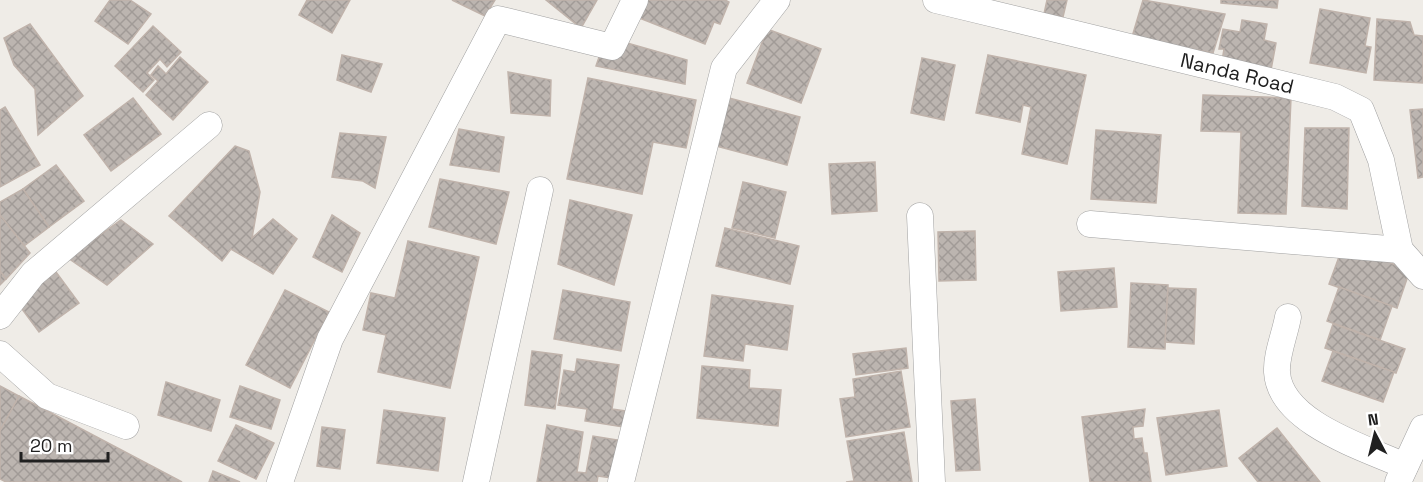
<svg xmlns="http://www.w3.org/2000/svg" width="1423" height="482" font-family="'Space Grotesk',sans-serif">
<defs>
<pattern id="building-cross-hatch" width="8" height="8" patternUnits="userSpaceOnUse" patternTransform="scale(1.5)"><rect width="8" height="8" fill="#bcb5b0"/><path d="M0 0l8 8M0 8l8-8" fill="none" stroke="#a19b97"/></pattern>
</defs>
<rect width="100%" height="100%" fill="#efece7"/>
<g fill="url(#building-cross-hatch)" stroke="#c0b3ab" stroke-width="1.5">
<path d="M110 0H130L151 14 128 44 95 21Z"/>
<path d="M307 0H350L332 33 299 15Z"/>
<path d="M452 0H495L485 16Z"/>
<path d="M546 0H597L581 28Z"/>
<path d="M644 0H725L729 2 720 24 714 22 705 44 637 17Z"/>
<path d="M1047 0H1067L1063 17 1044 14Z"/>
<path d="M1143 0 1225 14 1213 53 1132 37Z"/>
<path d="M1221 0H1278L1277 8 1221 3Z"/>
<path d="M1320 9 1370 18 1365 46 1371 47 1366 73 1310 63Z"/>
<path d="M1377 19 1410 22 1414 35 1423 36V83L1374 80Z"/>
<path d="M1242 20 1267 24 1264 40 1276 43 1271 70 1222 61 1224 49H1219L1223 29 1240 32Z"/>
<path d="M30 24 83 96 38 135 35 89 14 65 4 38Z"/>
<path d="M153 26 181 52 167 67 160 59 147 73 154 80 143 92 115 66Z"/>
<path d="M767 29 821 49 801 103 747 83Z"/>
<path d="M606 37 687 60 685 84 596 66Z"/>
<path d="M342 55 382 64 371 92 337 80Z"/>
<path d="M988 55 1086 75 1067 164 1022 154 1031 107 1023 105 1020 122 976 113Z"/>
<path d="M180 57 208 82 173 120 146 95 158 81 151 75 158 66 166 74Z"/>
<path d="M922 58 955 65 944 120 911 113Z"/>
<path d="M508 72 551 80 550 116 511 113Z"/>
<path d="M588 78 696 100 686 148 653 142 642 194 567 179Z"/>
<path d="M1203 95 1291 98 1286 214 1238 213 1241 132 1201 131Z"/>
<path d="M133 98 161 134 111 171 84 135Z"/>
<path d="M729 98 800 117 787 165 716 146Z"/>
<path d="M5 107 40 165 0 187V110Z"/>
<path d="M1423 109V177L1418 178 1410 110Z"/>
<path d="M1305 128H1349L1347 209 1302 206Z"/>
<path d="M459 129 504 137 499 172 450 165Z"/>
<path d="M1096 130 1161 135 1156 203 1091 199Z"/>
<path d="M340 133 386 137 375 188 363 181 332 177Z"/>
<path d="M235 146 249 151 260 192 252 238 273 219 297 239 273 274 231 249 222 261 169 216Z"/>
<path d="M875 162 877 211 832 214 829 164Z"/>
<path d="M56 165 84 201 49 227 23 189Z"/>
<path d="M440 179 509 192 496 244 429 227Z"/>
<path d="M743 182 786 192 775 238 732 228Z"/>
<path d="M23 189 49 227 24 246 0 215V202Z"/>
<path d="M570 200 632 215 614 285 558 264Z"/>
<path d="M0 215 30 253 6 279 0 271Z"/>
<path d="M332 215 360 233 342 272 313 257Z"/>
<path d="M121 220 153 244 107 285 68 258Z"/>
<path d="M725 228 799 246 790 284 716 266Z"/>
<path d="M975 231 976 280 939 281 938 232Z"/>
<path d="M408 241 479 257 450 388 378 372 386 335 363 330 371 293 395 298Z"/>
<path d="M1343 246 1410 270 1397 308 1329 284Z"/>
<path d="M1114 268 1117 307 1061 311 1058 272Z"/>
<path d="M0 271 6 279 0 285Z"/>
<path d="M56 272 79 303 39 332 16 301Z"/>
<path d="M1131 283 1168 285 1165 349 1128 347Z"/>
<path d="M1339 287 1392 306 1380 340 1327 321Z"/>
<path d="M1168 288 1196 289 1194 344 1165 342Z"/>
<path d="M285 290 329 312 290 388 246 365Z"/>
<path d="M563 290 630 302 621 351 554 339Z"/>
<path d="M712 295 793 306 787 350 745 344 743 361 704 356Z"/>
<path d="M1333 324 1405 349 1396 373 1325 348Z"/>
<path d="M906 348 908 368 856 375 853 354Z"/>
<path d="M532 351 562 355 555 409 525 405Z"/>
<path d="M1333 351 1394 372 1383 402 1322 381Z"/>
<path d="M577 359 619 365 612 409 625 411 623 427 585 421 587 409 558 405 564 370 575 372Z"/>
<path d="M702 366 750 370 749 388 781 390 778 426 697 418Z"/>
<path d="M901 371 910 427 846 437 840 399 855 397 853 379Z"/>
<path d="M166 382 220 400 211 431 158 415Z"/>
<path d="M0 386 19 396 0 431Z"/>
<path d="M240 386 280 400 271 429 230 417Z"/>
<path d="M19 396 182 482H6L0 479V431Z"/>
<path d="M975 399 980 470 956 471 951 401Z"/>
<path d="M1145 409 1143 426 1133 427 1134 439 1142 438 1144 453H1147L1151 482H1090L1082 417Z"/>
<path d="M384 410 445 418 438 471 377 463Z"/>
<path d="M1219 410 1227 466 1166 475 1157 418Z"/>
<path d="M236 425 274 443 256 479 218 461Z"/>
<path d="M547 425 583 432 577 472 586 473 593 436 618 440 611 478 598 476 597 482H537Z"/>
<path d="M322 427 345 430 340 469 317 466Z"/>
<path d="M1277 428 1320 482H1258L1239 458Z"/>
<path d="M904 432 912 482H846L854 481 847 441Z"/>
<path d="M213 471 240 482H209Z"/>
</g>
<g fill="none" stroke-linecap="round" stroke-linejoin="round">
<g stroke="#a1a1a1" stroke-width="27">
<g id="street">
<path id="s1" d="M936 0 1335 97 1361 110 1381 160 1400 250 1423 276"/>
<path d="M920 216 932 482"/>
<path d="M1090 224 1400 250"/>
<path d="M0 316 33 274 209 125"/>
<path d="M1288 317C1285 334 1276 355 1277 372 1280 423 1366 448 1405 466"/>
<path d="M0 354 47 396 126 426"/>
<path d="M280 482 330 339 498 19 612 47 635 0"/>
<path d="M476 482 540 190"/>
<path d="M621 482 724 68 777 0"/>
<path d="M1398 482 1423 428"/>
</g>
</g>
<use href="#street" stroke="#fff" stroke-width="26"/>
</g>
<g text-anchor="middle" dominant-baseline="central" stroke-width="4.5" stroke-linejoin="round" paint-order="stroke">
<g font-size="20" fill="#202020" stroke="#fff">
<text stroke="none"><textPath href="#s1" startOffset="310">Nanda Road</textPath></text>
</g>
</g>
<g transform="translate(1375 434) rotate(353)" stroke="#ffffff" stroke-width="4.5" paint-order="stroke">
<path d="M0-4.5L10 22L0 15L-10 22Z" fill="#202020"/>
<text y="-9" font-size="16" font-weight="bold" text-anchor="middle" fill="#202020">N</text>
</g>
<path d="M21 452v9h87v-9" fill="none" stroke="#202020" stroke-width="3"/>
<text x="30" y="452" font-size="18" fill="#202020" stroke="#ffffff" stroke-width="4.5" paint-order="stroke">20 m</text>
</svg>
